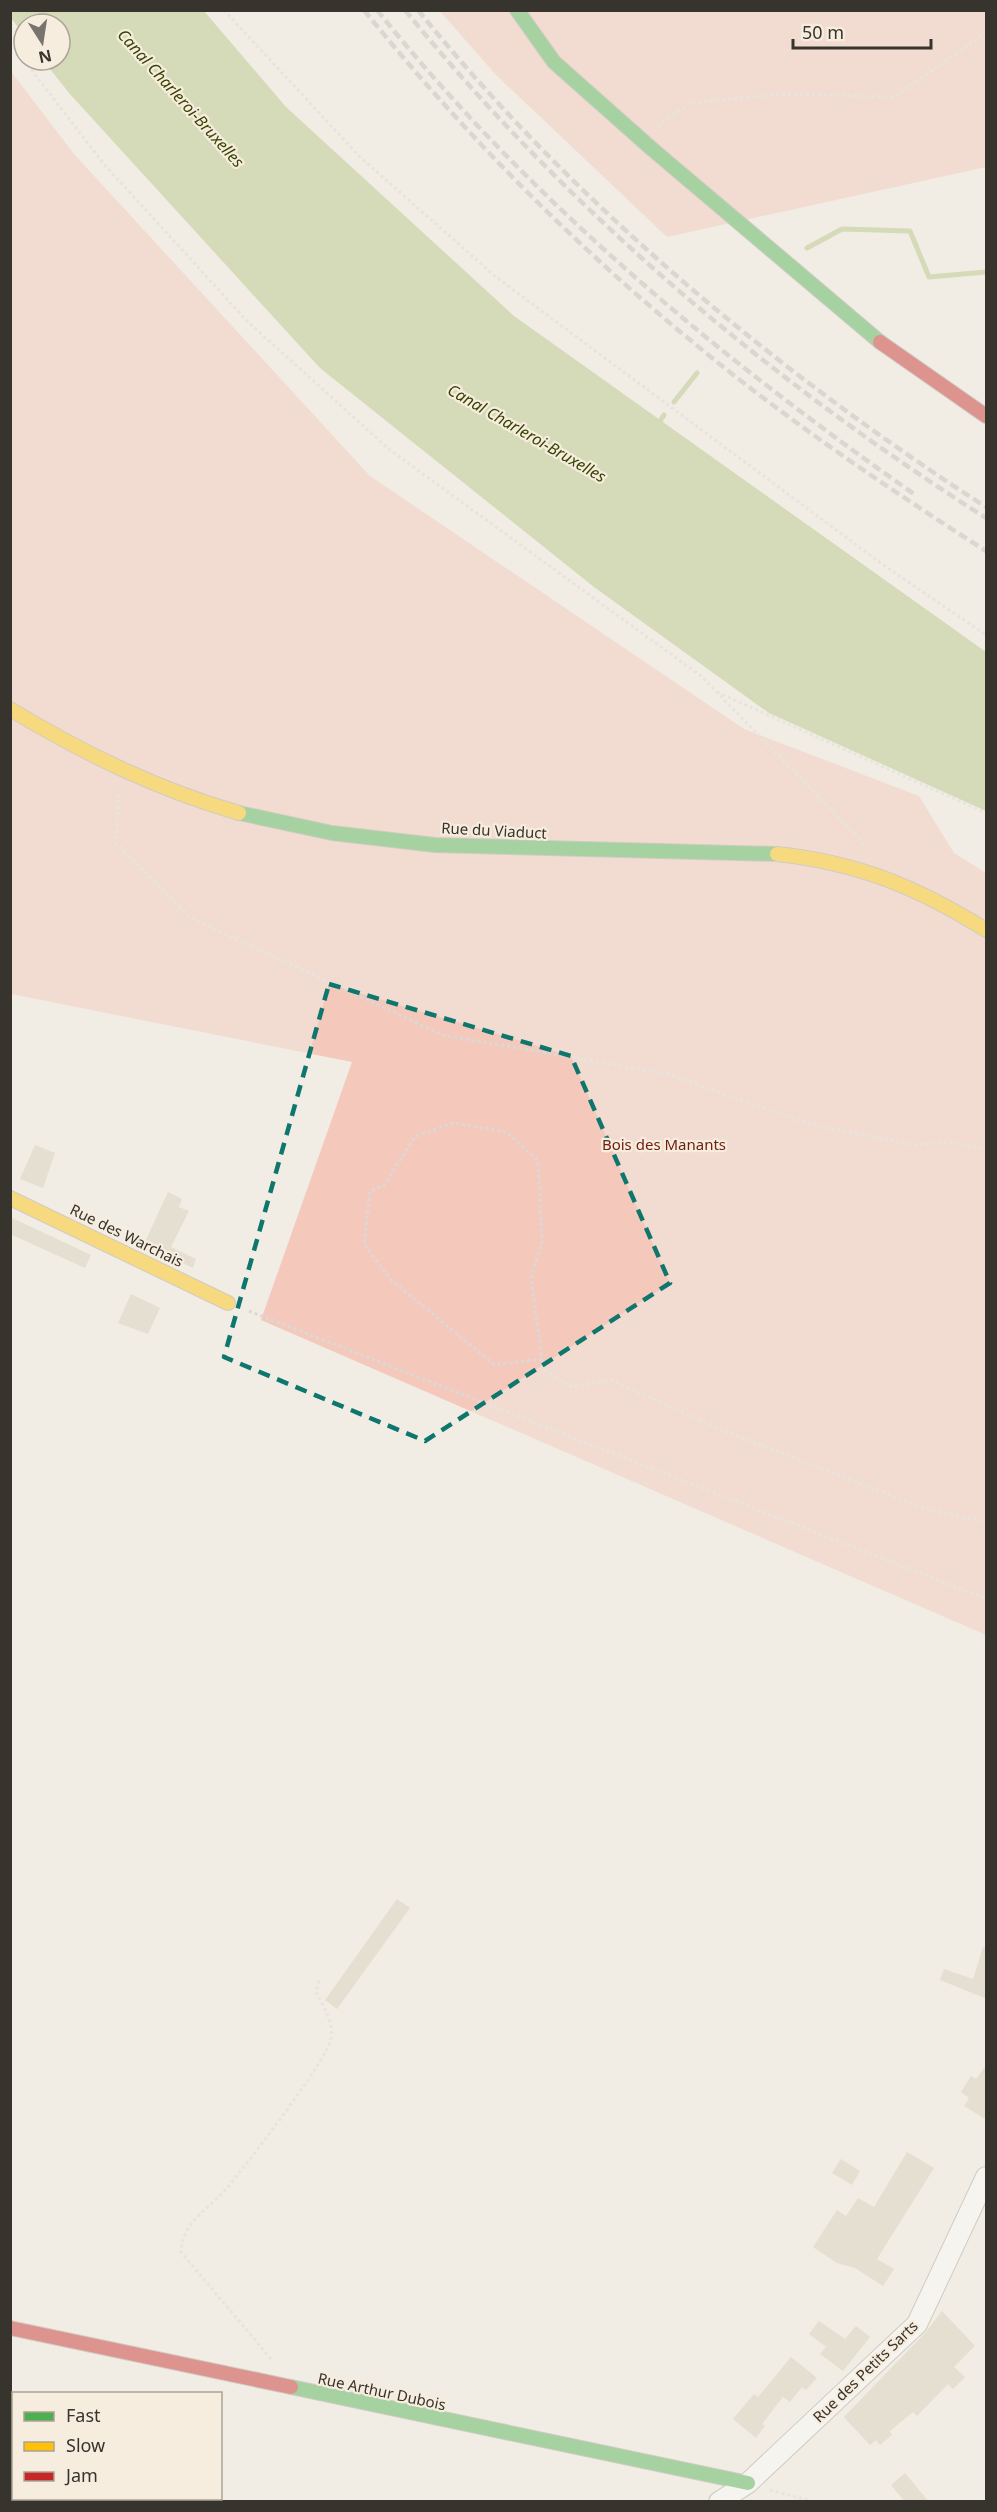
<svg xmlns="http://www.w3.org/2000/svg" width="997" height="2512" font-family="'Noto Sans',sans-serif">
<rect width="100%" height="100%" fill="#f1ece4"/>
<g fill="#f4c8bb">
<path d="M440 11H986V167L667 237 496 75Z"/>
<path d="M10 70 74 154 370 476 744 729 919 796 954 853 986 873V1635L261 1320 352 1062 11 994Z"/>
</g>
<path fill="#b4c384" d="M11 10 204 11 286 107 514 316 986 652V811L769 713 594 587 320 368 69 93 43 60H60V24H24V35L11 18Z"/>
<g fill="none" stroke-linecap="round" stroke-linejoin="round">
<g stroke="#b4c384" stroke-width="5">
<path d="M807 248 842 229 910 231 929 277 986 272"/>
<path d="M674 402 697 373"/>
<path d="M657 426 664 415"/>
</g>
</g>
<g fill="#d4cfb9">
<path d="M35 1145 55 1153 43 1188 20 1179Z"/>
<path d="M168 1192 182 1199 179 1207 189 1211 171 1247 196 1259 193 1268 144 1244Z"/>
<path d="M10 1217 91 1255 85 1268 10 1234Z"/>
<path d="M131 1294 160 1308 148 1334 118 1323Z"/>
<path d="M397 1899 410 1908 337 2009 325 2000Z"/>
<path d="M983 1947H987V1999L940 1980 944 1969 973 1979Z"/>
<path d="M987 2064V2120L964 2106 969 2098 961 2092 971 2076 976 2079Z"/>
<path d="M907 2152 934 2168 877 2259 894 2269 883 2286 855 2268 837 2263 813 2247 837 2210 846 2216 858 2198 874 2207Z"/>
<path d="M841 2159 860 2171 852 2185 832 2173Z"/>
<path d="M942 2311 975 2346 954 2367 965 2377 953 2389 948 2384 917 2416 913 2412 890 2431 892 2435 880 2445 876 2440 870 2445 844 2417 925 2333Z"/>
<path d="M819 2321 845 2339 856 2326 870 2337 843 2371 820 2354 826 2347 809 2334Z"/>
<path d="M791 2357 817 2378 806 2390 802 2387 790 2402 783 2397 762 2424 765 2426 756 2438 733 2419 754 2394 758 2397Z"/>
<path d="M905 2473 929 2502H905L891 2485Z"/>
</g>
<g fill="none" stroke-linecap="round" stroke-linejoin="round">
<g stroke="#a8a49e" stroke-width="22">
<path id="street" d="M719 2502 748 2483 917 2324 986 2177"/>
</g>
<g stroke="#a8a49e" stroke-width="16">
<g id="fast">
<path d="M517 10 554 62 652 149 880 342"/>
<path d="M239 813 332 833 435 845 777 854"/>
<path d="M291 2387 748 2483"/>
</g>
</g>
<g stroke="#a8a49e" stroke-width="16">
<g id="slow">
<path d="M10 709C83 753 156 789 239 813"/>
<path d="M777 854C859 863 917 887 986 930"/>
<path d="M10 1198 228 1303"/>
</g>
</g>
<g stroke="#a8a49e" stroke-width="16">
<g id="jam">
<path d="M880 342 986 416"/>
<path d="M10 2328 291 2387"/>
</g>
</g>
<g stroke="#dbd9d7" stroke-width="3" stroke-dasharray="3 3" stroke-linecap="butt">
<path d="M224 10 359 156 496 277 882 564 986 635"/>
<path d="M10 42 24 60"/>
<path d="M24 60 103 163 247 321 390 450 701 676 865 845"/>
<path d="M658 126 689 103 783 94 894 97 986 33"/>
<path d="M717 692 986 813"/>
<path d="M119 794 116 843 191 918 443 1035 668 1074 812 1125 915 1145 949 1142 986 1150"/>
<path d="M249 1311 986 1599"/>
<path d="M542 1359 495 1365 391 1280 364 1244 370 1191 384 1185 415 1137 452 1123 507 1132 538 1161 542 1242 531 1277 542 1359 543 1369 570 1387 611 1380 724 1431 926 1509 986 1522"/>
<path d="M271 2359 181 2252C182 2222 209 2209 227 2188 245 2166 328 2060 331 2038 334 2021 322 2005 316 1991L320 1978"/>
<path d="M770 2490 815 2502"/>
</g>
<use href="#street" stroke="#fdfcfb" stroke-width="20"/>
<use href="#fast" stroke="#4caf50" stroke-width="14"/>
<use href="#slow" stroke="#ffc107" stroke-width="14"/>
<use href="#jam" stroke="#c62828" stroke-width="14"/>
<g stroke="#bfbdbb" stroke-width="4.5" stroke-dasharray="9 4.5" stroke-linecap="butt">
<path d="M364 10C462 132 574 245 695 344 787 420 886 487 986 551"/>
<path d="M377 10C529 200 716 355 914 494"/>
<path d="M405 10C568 211 769 380 986 518"/>
<path d="M418 10C574 204 778 373 986 507"/>
</g>
</g>
<path d="M0 0H997V2512H0ZM329 984 571 1056 670 1283 425 1441 224 1357Z" fill="#f1ece4" fill-opacity=".55" fill-rule="evenodd"/>
<path fill="none" stroke="#0f766e" stroke-width="4.5" stroke-dasharray="12 8" stroke-linejoin="round" d="M329 984 571 1056 670 1283 425 1441 224 1357Z"/>
<g text-anchor="middle" dominant-baseline="central" stroke-width="4.5" stroke-linejoin="round" paint-order="stroke">
<g font-size="15" fill="#37332d" stroke="#f7edde">
<text transform="translate(494 830) rotate(3)">Rue du Viaduct</text>
<text transform="translate(127 1235) rotate(26)">Rue des Warchais</text>
<text transform="translate(865 2371) rotate(-44)">Rue des Petits Sarts</text>
<text transform="translate(382 2391) rotate(12)">Rue Arthur Dubois</text>
</g>
<g font-size="15" fill="#71200f" stroke="#f7edde">
<text x="664" y="1144">Bois des Manants</text>
</g>
<g font-size="16" font-style="italic" fill="#354400" stroke="#f7edde">
<text transform="translate(181 98) rotate(48)">Canal Charleroi-Bruxelles</text>
<text transform="translate(527 433) rotate(30)">Canal Charleroi-Bruxelles</text>
</g>
</g>
<rect width="997" height="2512" fill="none" stroke="#37332d" stroke-width="24"/>
<rect x="12" y="2392" width="210" height="108" fill="#f7edde" stroke="#aaa397" stroke-width="1.5"/>
<rect x="24" y="2412" width="30" height="9" fill="#4caf50" stroke="#aaa397" stroke-width="1.5"/>
<text x="66" y="2422" font-size="18" fill="#37332d">Fast</text>
<rect x="24" y="2442" width="30" height="9" fill="#ffc107" stroke="#aaa397" stroke-width="1.5"/>
<text x="66" y="2452" font-size="18" fill="#37332d">Slow</text>
<rect x="24" y="2472" width="30" height="9" fill="#c62828" stroke="#aaa397" stroke-width="1.5"/>
<text x="66" y="2482" font-size="18" fill="#37332d">Jam</text>
<g transform="translate(42 42) rotate(168)"><circle r="28" fill="#f7edde" stroke="#aaa397" stroke-width="1.5"/>
<path d="M0-4.5L10 22L0 15L-10 22Z" fill="#78746d"/>
<text y="-9" font-size="16" font-weight="bold" text-anchor="middle" fill="#37332d">N</text>
</g>
<path d="M793 39v9h138v-9" fill="none" stroke="#37332d" stroke-width="3"/>
<text x="802" y="39" font-size="18" fill="#37332d" stroke="#f7edde" stroke-width="4.5" paint-order="stroke">50 m</text>
</svg>
